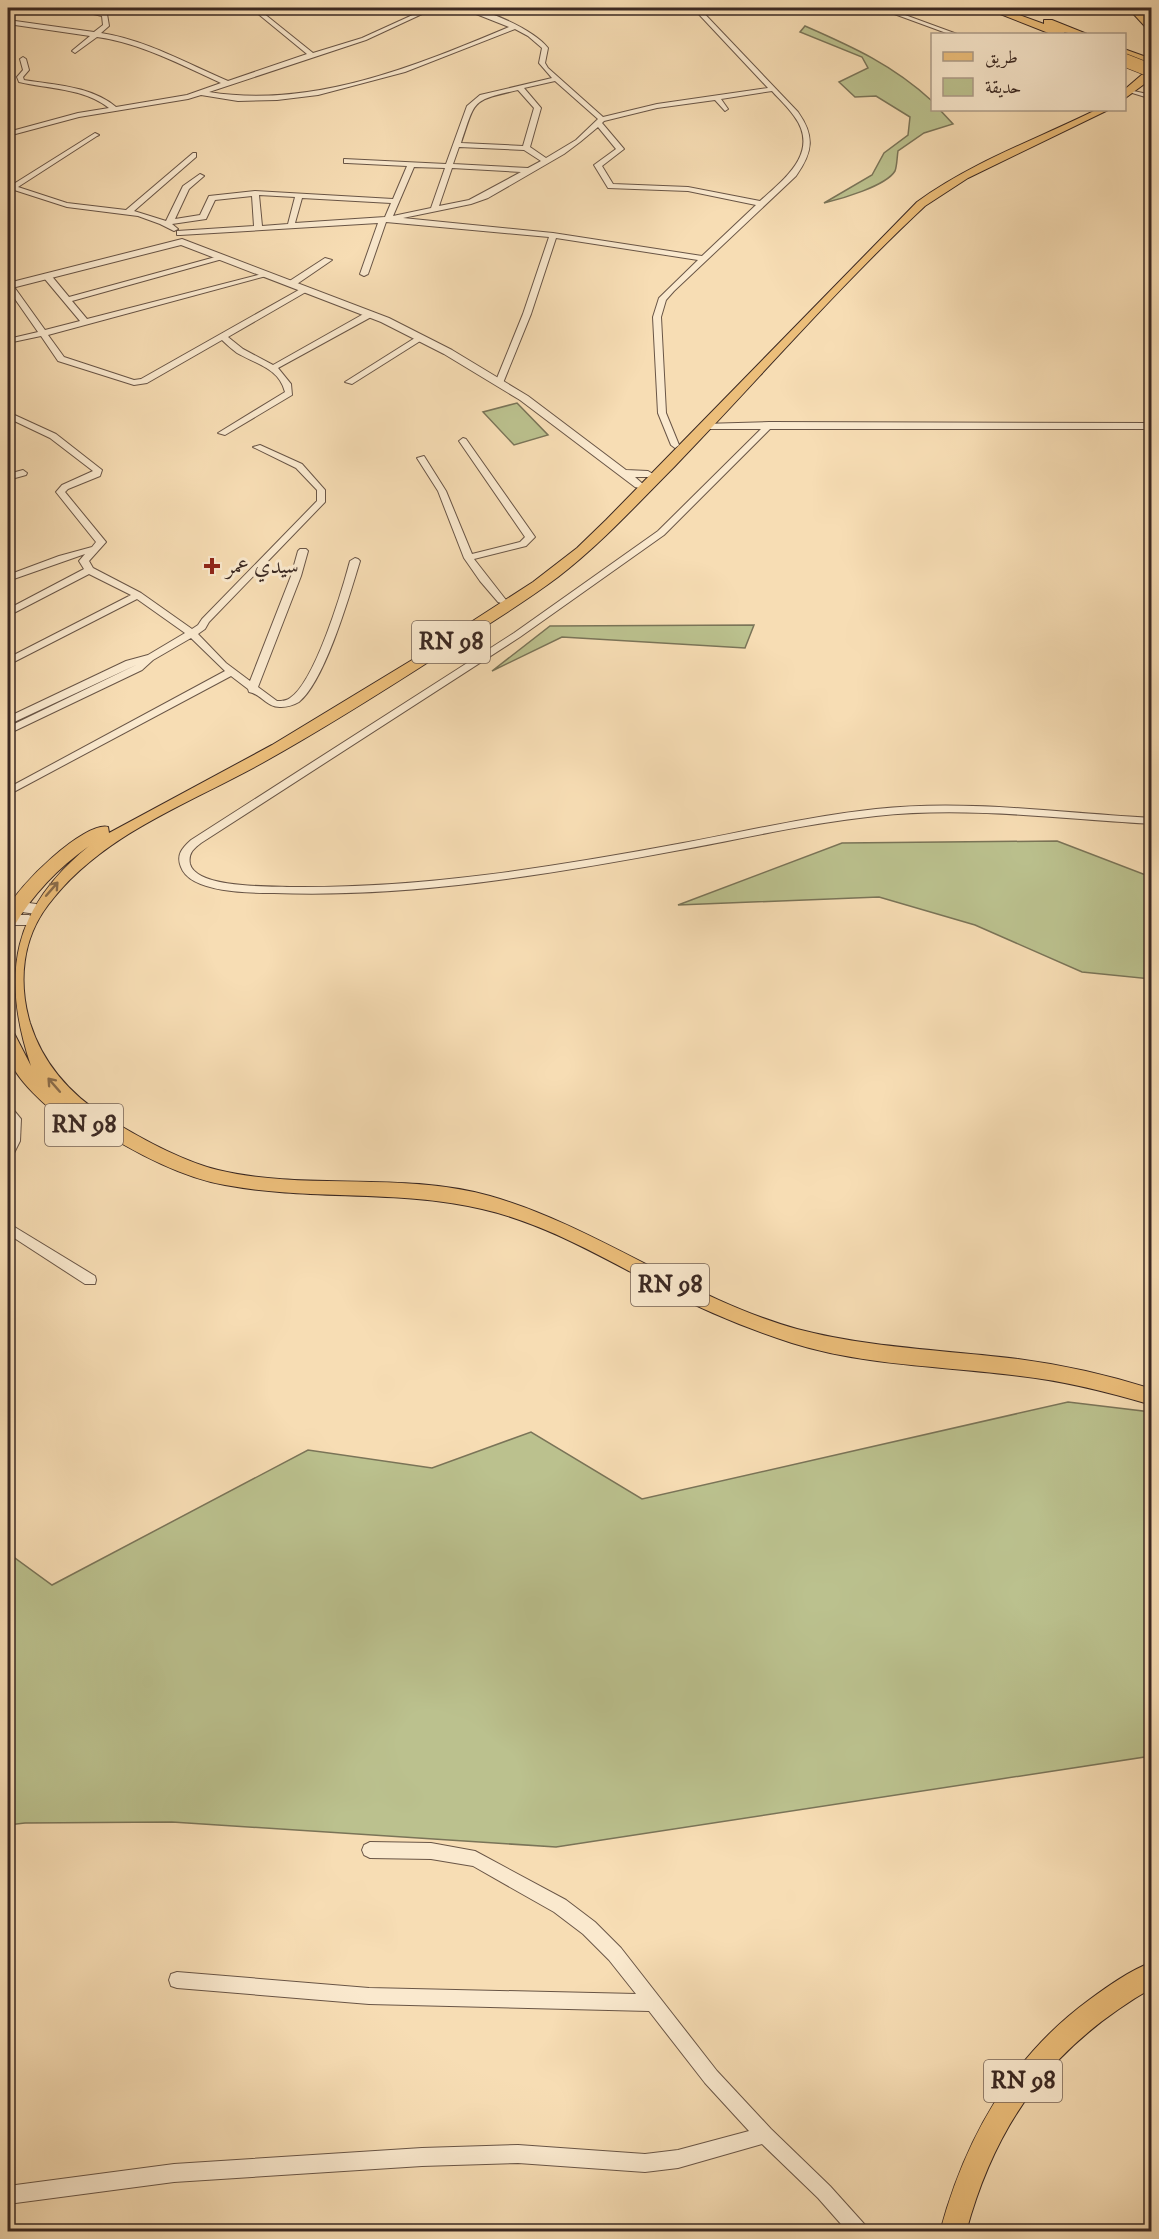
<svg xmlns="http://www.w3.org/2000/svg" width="1159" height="2239" font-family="'IM FELL DW Pica',Amiri,serif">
<rect width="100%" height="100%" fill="#f7ddb4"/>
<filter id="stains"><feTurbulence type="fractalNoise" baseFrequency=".00333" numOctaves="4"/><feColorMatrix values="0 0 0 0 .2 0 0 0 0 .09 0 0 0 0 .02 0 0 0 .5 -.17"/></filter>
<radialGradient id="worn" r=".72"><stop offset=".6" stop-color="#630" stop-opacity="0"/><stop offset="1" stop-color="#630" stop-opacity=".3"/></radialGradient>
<g fill="#bbc18e" stroke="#7a7458" stroke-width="1.5">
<path d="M805 26C853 47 893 65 932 101V110H940L953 124 924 133 898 151C897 157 897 166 895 171 886 186 841 199 824 203L872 175 884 153 908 135 910 117 876 96 855 97 839 82 868 68 862 57 800 32Z"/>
<path d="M517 403 548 435 514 445 483 412Z"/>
<path d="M754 625 745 648 562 637 492 671 550 626Z"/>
<path d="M1057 841 1151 877V979L1082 972 975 925 879 897 678 905 842 843Z"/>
<path d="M1068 1402 1151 1412V1756L556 1847 172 1822 25 1823 8 1825V1553L52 1585 308 1450 432 1468 531 1432 642 1499Z"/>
</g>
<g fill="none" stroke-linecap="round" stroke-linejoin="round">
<g stroke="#695546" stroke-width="2">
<g id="minor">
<path d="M8 8H13L8 11Z"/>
<path d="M68 8H78L107 14 109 26 101 33C146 40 186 63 228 81L307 54 251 8H257L313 53 362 38 428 8H435L366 40 209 92C312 109 416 66 509 27L461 8C483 6 534 30 548 48L545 63 548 68 603 117 657 104 768 88 693 8H699L798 112C815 136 813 152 796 176L674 291 666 300 661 317 666 413 679 445 675 448 671 445 658 413 653 317 659 298 698 260 556 238 531 314 503 383 499 385 495 383 523 314 549 237 386 222 368 274 364 276 360 274 378 223 180 235H177V231L254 226 252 196 215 200 206 219 172 224 178 229 174 231 160 224 138 216 67 207 8 188V184L12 185 95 133 99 135 97 136 18 187 67 203 126 210 193 153H196V157L134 211 166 221 183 186 200 174 204 176 189 189 175 219 200 215 209 196 255 191 393 199 407 166 347 163H344V159L446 164 467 106 480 95 552 78 539 63 542 48 528 36 515 29 405 72 318 95 277 100 238 101 201 95 188 99 79 117 8 136V132L78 113 109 108C84 88 48 89 19 82L17 77 23 70 20 59 23 57 26 59 29 70 23 77 24 80C55 85 91 86 116 107L187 95 221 83C181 65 141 43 97 37L75 53 72 51 73 50 90 36 8 24V20L94 32 103 25 102 16ZM555 81 598 119 576 140 546 158 530 147 541 108 524 88ZM518 90 534 108 523 146 461 143C476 99 471 101 518 90ZM772 91C779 99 788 107 794 116 821 152 784 179 760 201L688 187 613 184 602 166 624 149 602 123 604 121 657 108 715 100 725 111 728 109 721 99ZM598 127 616 149 594 165 608 188 688 191 756 205 702 256 553 233 403 218 471 204 488 198 564 154 580 142ZM459 147 524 150 541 161 528 168 453 164ZM414 167 445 168 431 208 393 216ZM452 168 521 172 469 200 439 206ZM259 195 295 197 288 224 262 226ZM302 198 391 203 385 217 295 223Z"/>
<path d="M878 8H886L957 34H949Z"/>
<path d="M1129 90 1152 95V99L1129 92Z"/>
<path d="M219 256 226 258 72 301 87 319 266 273 270 275 48 335 64 357 134 380 141 379 304 287 311 289 228 337 243 349 273 365 367 312H373V316L278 368 291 384 292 395 225 435 218 433 285 392C279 368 256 364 237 353 232 349 227 345 222 340L147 383 134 385 58 361 41 336 8 343V339L38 332 8 289V284H12L45 330 80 321 44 278V274H50L69 297Z"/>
<path d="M325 258 332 260 294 286H288V282Z"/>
<path d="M418 336 425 338 352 384 345 382Z"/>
<path d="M8 412 56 434 102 470 100 476 68 489 65 492 106 542 89 561 93 568 141 593 192 629 198 625 202 619 317 501V490L296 468 253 447 260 445 302 464 325 490V502L209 622 205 629 198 634 226 663 250 681 291 576 298 551 300 549H306L308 551 301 576 258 687 277 701C282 701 286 701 290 698 315 682 342 591 350 561L355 558 358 559 360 561C350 594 325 681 299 702 294 705 287 707 281 707 267 708 261 694 249 692L248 689 231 676 8 795V788L225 671 191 638 153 660 142 670 8 734V727L138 664 12 723 8 724V717L126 661 148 655 185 633 137 599 8 665V658L131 595 89 574 8 616V609L84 569 79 561 85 554 8 581V575L59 556 92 547 96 542 56 492 62 485 93 471 50 438 8 418Z"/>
<path d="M769 422 1152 423V429H770L664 535 520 637 201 843C193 849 188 854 190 864 197 889 273 886 294 887 425 888 554 867 683 843 747 831 811 816 876 809 967 799 1060 813 1152 818V824C1060 819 968 806 876 816 810 823 745 838 680 850 546 875 411 898 274 893 251 893 190 893 181 867 176 855 182 848 191 840L514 633 658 531 761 429H706L702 426 703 424Z"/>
<path d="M463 438 466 439 535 537 526 546 474 559 506 600 501 603 498 602 480 581 464 558 438 491 417 458 424 456 446 491 472 554 520 542 525 537 459 441Z"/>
<path d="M23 470 27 473 26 475 8 480V474Z"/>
<path d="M8 1107 12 1108 21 1119 20 1141 12 1157 8 1159Z"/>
<path d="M8 1223 95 1276 96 1280 95 1284H85L8 1234Z"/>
<path d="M370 1842 431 1843 475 1851 566 1900 595 1922 621 1948 717 2071 771 2129 830 2186 866 2226 869 2232H848L818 2198 762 2144 678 2168 645 2172 518 2163 422 2166 174 2182 8 2204V2186L174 2164 422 2148 518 2145 645 2154 678 2150 749 2131 705 2083 649 2011 369 2004 177 1988 171 1986 169 1980 171 1974 177 1972 369 1988 636 1994 609 1960 583 1934 554 1912 473 1866 431 1859 370 1858 364 1855 362 1850 364 1845Z"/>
</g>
</g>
<g stroke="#695546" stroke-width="2">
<g id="tertiary">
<path d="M182 239 389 318 452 350 528 396 626 470 648 471 653 474 648 477H635L644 485 639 488 635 487 520 400 444 354 381 322 181 245 8 289V283Z"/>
<path d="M8 900 36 904 43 909 36 914 8 910Z"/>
<path d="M8 915H29L36 920 29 925H8Z"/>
</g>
</g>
<g stroke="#3a2822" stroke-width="2">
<g id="primary">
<path d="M1128 8H1137L1152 24V34Z"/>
<path d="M1152 66V76L1147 82 1124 99V90Z"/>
<path d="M1096 110H1108L968 178 925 206C837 288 758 380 675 466 637 504 601 544 558 577 522 604 483 628 444 652 385 690 325 728 264 762 189 804 101 834 48 905 22 939 18 982 30 1023 43 1064 70 1094 106 1117 138 1137 182 1161 218 1170 306 1191 401 1171 490 1196 598 1227 689 1299 797 1329 869 1348 945 1350 1018 1359 1064 1365 1108 1375 1152 1389V1405C1108 1392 1065 1381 1020 1376 944 1366 865 1366 792 1343 749 1329 707 1312 667 1291 608 1261 548 1224 482 1209 398 1189 310 1201 225 1185 177 1177 123 1146 82 1119L80 1123 74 1125 68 1123C49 1109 13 1078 8 1055 6 1048 7 1037 8 1031L14 1033 31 1066C0 973 13 908 89 846 58 868 33 894 14 926L8 927C8 922 6 914 8 909 16 887 85 821 108 827L109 833 272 745 417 657 533 582 577 548 606 520 917 202C972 162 1035 140 1096 110Z"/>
<path d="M1152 1962V1988C1052 2046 996 2121 966 2232H940C965 2139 1010 2058 1089 2000 1108 1986 1129 1971 1152 1962Z"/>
</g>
</g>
<g stroke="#3a2822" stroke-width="2">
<g id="motorway">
<path d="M985 8H1000L1044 24V20H1052L1087 34H1072L1064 32 1065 34H1051Z"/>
<path d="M1124 49 1152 59V66L1124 56Z"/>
</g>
</g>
<use href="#minor" fill="#fae9ce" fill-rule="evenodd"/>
<use href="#tertiary" fill="#fae9ce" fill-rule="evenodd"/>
<use href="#primary" fill="#ecbe7a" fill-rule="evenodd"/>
<use href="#motorway" fill="#ecbe7a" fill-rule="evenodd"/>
<g stroke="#3a2822" stroke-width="14" stroke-linecap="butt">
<path id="motorway-bridge" d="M1124 60 1152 71"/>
</g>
<use href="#motorway-bridge" stroke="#ecbe7a" stroke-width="13"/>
</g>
<defs><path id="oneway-shaft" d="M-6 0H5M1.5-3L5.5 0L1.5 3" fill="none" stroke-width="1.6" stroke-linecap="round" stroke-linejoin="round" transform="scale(1.5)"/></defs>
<g stroke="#8a6c4a">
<use href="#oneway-shaft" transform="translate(52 889) rotate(-49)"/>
<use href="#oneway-shaft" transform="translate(54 1085) rotate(-131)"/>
</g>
<path fill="#8f2418" stroke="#fae9ce" stroke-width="2" d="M209 557h6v6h6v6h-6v6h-6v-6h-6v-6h6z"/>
<g text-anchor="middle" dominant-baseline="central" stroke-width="6" stroke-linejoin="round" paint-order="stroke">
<g font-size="22" fill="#3a2822" stroke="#fae9ce" text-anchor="start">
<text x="226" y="566">سيدي عمر</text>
</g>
<g fill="#fae9ce" stroke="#746256" stroke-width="1.5">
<rect x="412" y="621" width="78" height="42" rx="4.5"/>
<rect x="45" y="1104" width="78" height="42" rx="4.5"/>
<rect x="631" y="1264" width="78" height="42" rx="4.5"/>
<rect x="984" y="2060" width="78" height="42" rx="4.5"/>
</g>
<g font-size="24" font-weight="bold" fill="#3a2822">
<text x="451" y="642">RN 98</text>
<text x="84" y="1125">RN 98</text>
<text x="670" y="1285">RN 98</text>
<text x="1023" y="2081">RN 98</text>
</g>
</g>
<rect width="1159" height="2239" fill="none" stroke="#f7ddb4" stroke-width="30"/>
<rect x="9" y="9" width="1141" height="2221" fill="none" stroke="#3a2822" stroke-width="3"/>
<rect x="15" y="15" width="1129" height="2209" fill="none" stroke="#3a2822" stroke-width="1.5"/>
<rect x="931" y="33" width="195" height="78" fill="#fae9ce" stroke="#ad9c89" stroke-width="1.5"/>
<rect x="943" y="52" width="30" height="9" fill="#ecbe7a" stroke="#ad9c89" stroke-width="1.5"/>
<text x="985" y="63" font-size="18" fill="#3a2822">طريق</text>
<rect x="943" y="78" width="30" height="18" fill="#bbc18e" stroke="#ad9c89" stroke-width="1.5"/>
<text x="985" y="93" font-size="18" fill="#3a2822">حديقة</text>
<rect width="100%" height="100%" filter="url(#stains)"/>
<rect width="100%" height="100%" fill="url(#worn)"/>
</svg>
